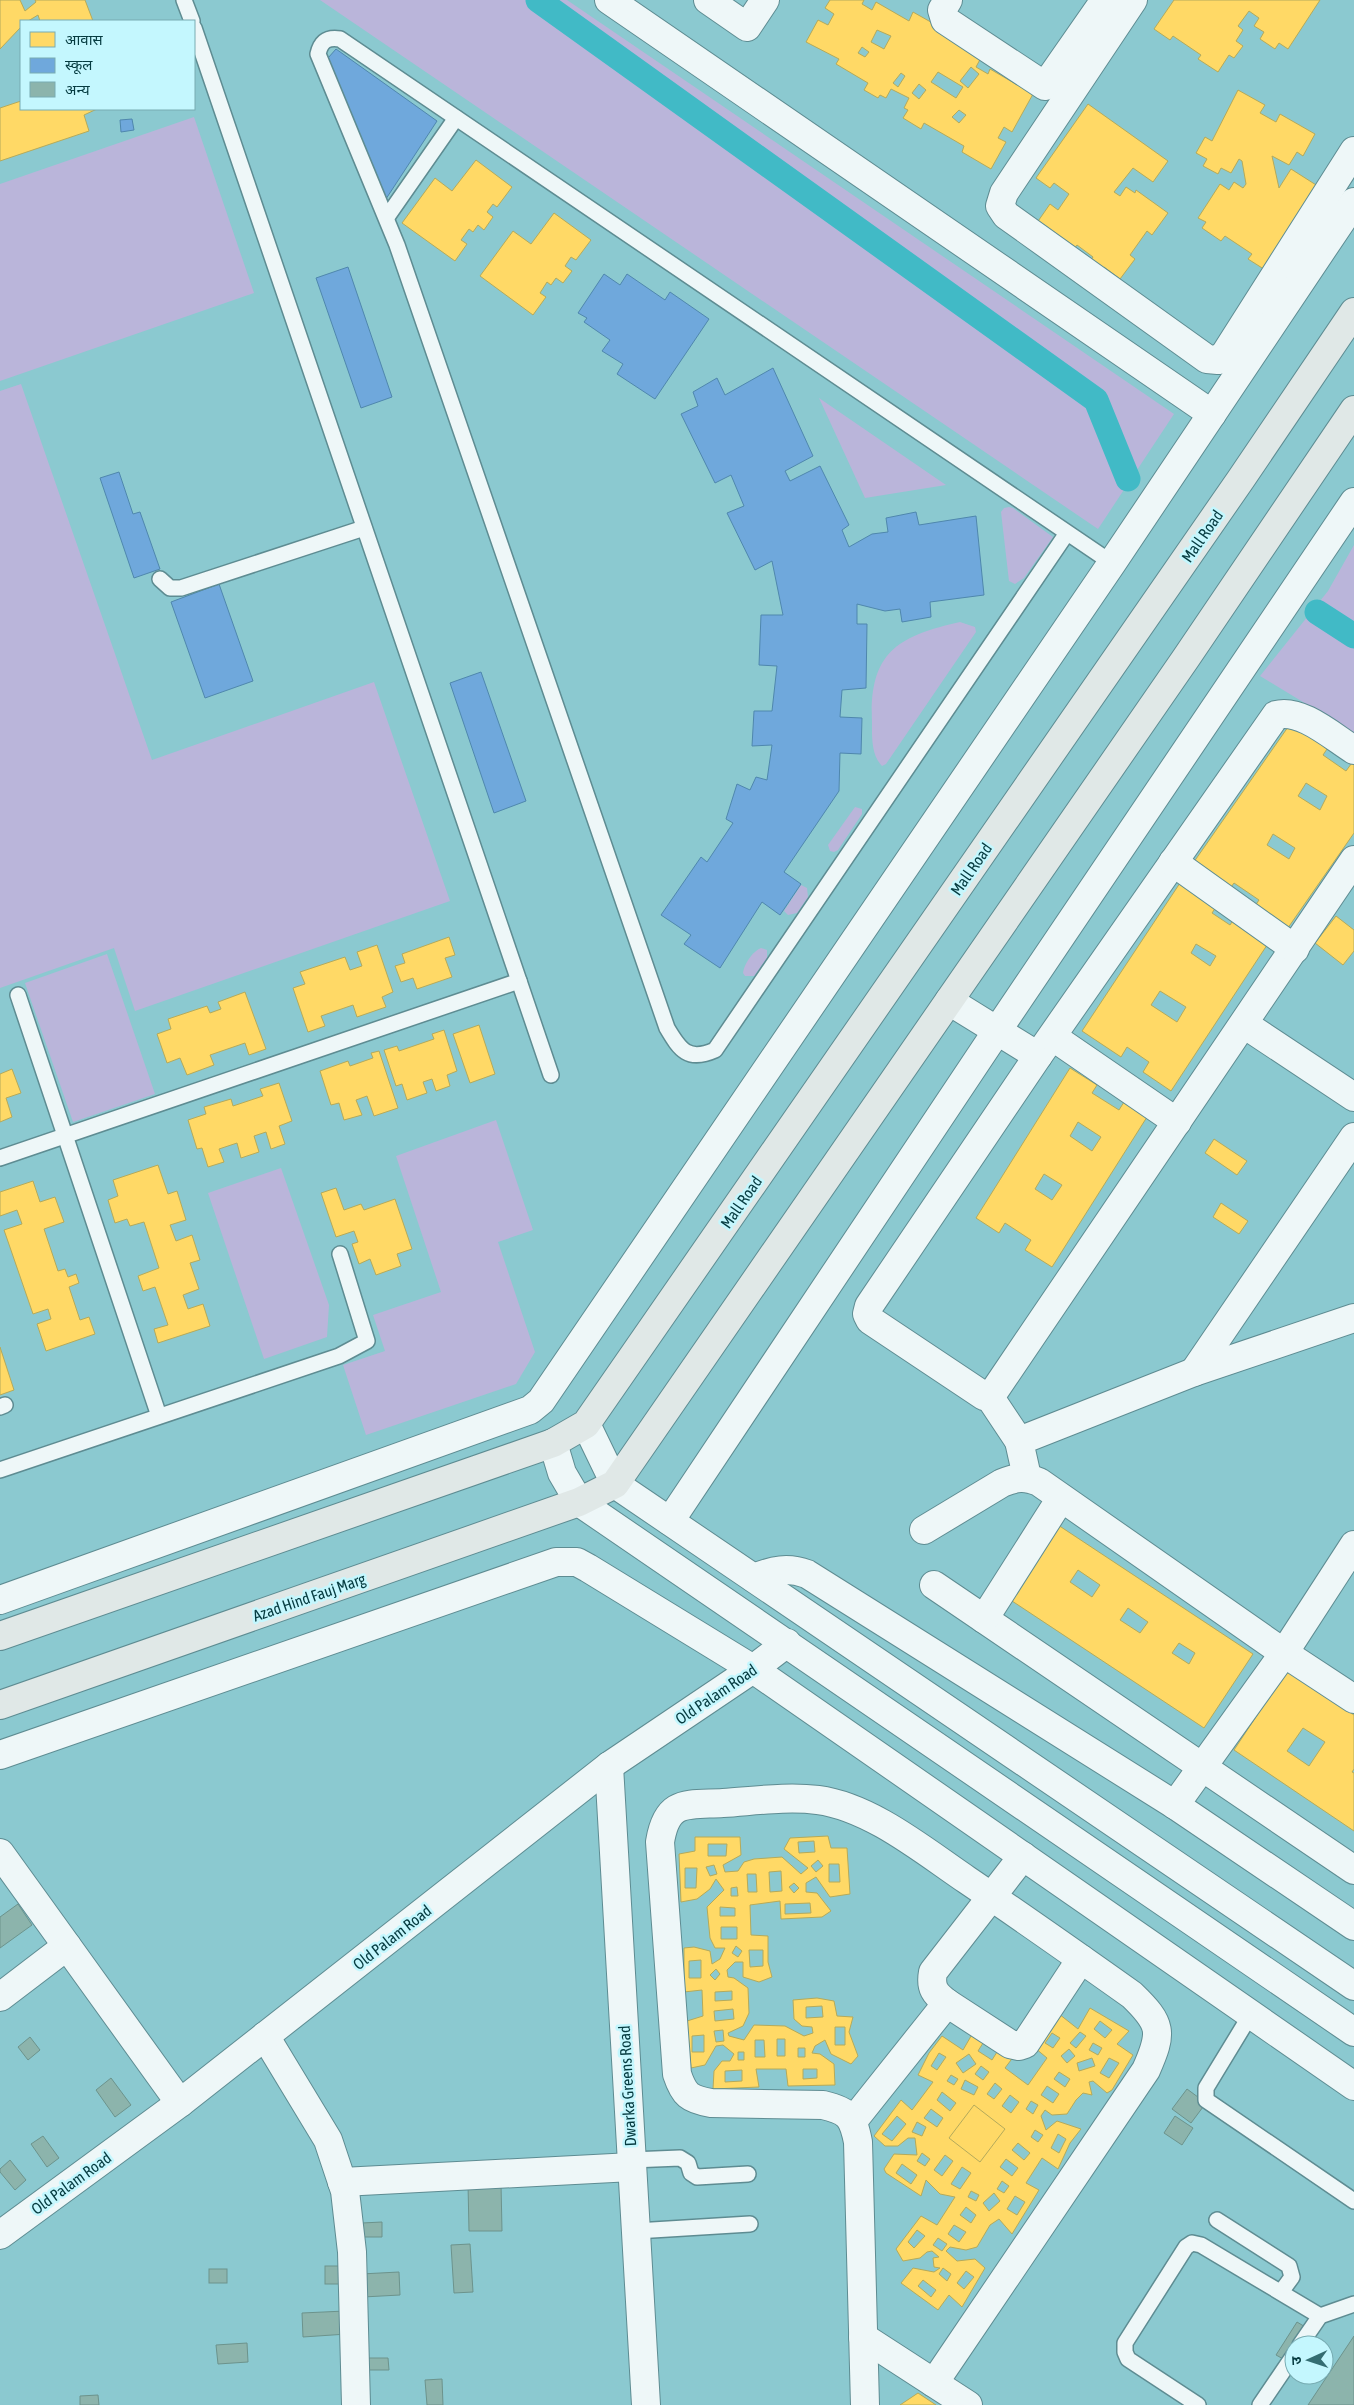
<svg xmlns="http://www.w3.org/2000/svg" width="1354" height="2405" font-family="'Asap Condensed','Noto Sans Devanagari',sans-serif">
<rect width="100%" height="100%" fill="#8bc9d0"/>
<g fill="#bab5da">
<path d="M320 0H567L1174 414 1098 529Z"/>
<path d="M194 117 254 293 0 381V184Z"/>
<path d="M21 384 152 760 374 682 450 901 135 1011 114 948 0 988V391Z"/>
<path d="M819 398 946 485 865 498Z"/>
<path d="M1009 507 1013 508 1053 537 1024 578 1015 584 1009 581 1001 512 1004 508Z"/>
<path d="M1354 545V733L1260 676 1328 591Z"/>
<path d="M960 622 975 627 976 632 886 764 882 766C871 755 872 736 872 722 869 652 898 636 960 622Z"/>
<path d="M855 807 862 809V814L838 850 834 852 830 851 828 845Z"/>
<path d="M801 885 807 888 808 897 797 913 788 915 784 911Z"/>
<path d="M761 948 767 950V958L754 976H745L743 973C744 964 753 951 761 948Z"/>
<path d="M107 954 155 1094 73 1122 25 983Z"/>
<path d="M496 1120 533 1230 498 1242 535 1352 516 1384 366 1435 343 1365 385 1351 373 1315 441 1292 396 1156Z"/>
<path d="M281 1168 329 1305 327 1337 264 1359 208 1193Z"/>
</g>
<g fill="#ffd966" stroke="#b4aa5b" fill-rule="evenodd">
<path d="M0 0H20L25 11 36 2 35 0H85L93 21H40L38 15 28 21H21V27L0 49Z"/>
<path d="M830 0H864L862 4 872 10 876 2 909 21 913 12 984 52 976 67 988 74 990 69 1033 94 1012 132 1004 127 998 138 1006 142 991 169 962 152 964 146 924 123 921 129 903 118 908 110 904 108 909 98 891 89 886 98 880 95 878 98 864 90 868 83 836 64 839 59 806 42 818 20 828 25 834 14 825 8ZM877 30 891 36 884 49 871 42ZM862 47 869 52 865 57 858 53ZM971 67 979 74 968 88 960 81ZM938 72 963 87 956 98 931 82ZM901 73 905 76 898 87 893 83ZM919 84 926 90 919 99 912 93ZM959 110 966 115 959 123 952 117Z"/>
<path d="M1174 0H1320L1288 49 1279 43 1275 49 1260 39 1264 32 1254 26 1259 18 1249 11 1238 26 1243 30 1236 41 1243 46 1234 58 1229 55 1218 72 1198 59 1201 55 1173 36 1170 40 1154 29Z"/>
<path d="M1238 90 1265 105 1260 113 1276 122 1280 114 1315 134 1303 156 1297 152 1289 165 1272 156 1279 188 1291 169 1324 190 1270 273 1248 259 1252 254 1225 236 1221 241 1202 228 1206 222 1198 218 1220 184 1229 190 1234 182 1243 188 1246 184 1242 161 1239 159 1231 173 1221 168 1218 174 1203 166 1207 159 1196 153 1205 137 1212 141Z"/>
<path d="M21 101V109H97L84 115 89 131 0 161V108Z"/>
<path d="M1088 104 1168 161 1153 182 1133 168 1114 192 1120 196 1126 187 1135 193 1136 190 1168 213 1152 235 1147 231 1130 255 1135 259 1120 279 1104 267 1100 274 1088 265 1093 257 1077 245 1071 253 1034 227 1050 204 1058 210 1069 194 1054 183 1050 188 1036 178Z"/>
<path d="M476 160 512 187 497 207 493 204 487 212 493 217 484 230 478 225 473 232 469 229 461 240 467 244 455 261 402 223 435 178 452 191Z"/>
<path d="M554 213 591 240 576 260 571 257 565 266 572 271 563 283 556 278 551 285 547 282 540 293 546 297 533 315 480 276 513 231 531 244Z"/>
<path d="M1295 717 1331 743 1323 755 1346 771 1354 760V833L1283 935 1251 912 1259 900 1234 883 1226 894 1189 869ZM1306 783 1327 796 1320 810 1298 796ZM1273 834 1295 848 1289 859 1267 845Z"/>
<path d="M1182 880 1218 904 1212 913 1230 925 1236 916 1271 939 1171 1091 1143 1072 1149 1062 1127 1047 1121 1057 1082 1031ZM1196 944 1216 956 1210 966 1191 953ZM1160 991 1186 1007 1177 1022 1151 1005Z"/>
<path d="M1336 916 1354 930V951L1343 965 1315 943Z"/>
<path d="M449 937 455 955 445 958 452 977 417 989 413 978 401 982 395 966 405 963 402 954Z"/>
<path d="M377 945 393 992 382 997 386 1007 357 1017 353 1005 321 1016 325 1026 308 1032 293 988 305 984 300 972 345 957 350 970 362 966 357 952Z"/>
<path d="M245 992 266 1049 249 1055 245 1043 210 1055 214 1065 187 1075 180 1058 167 1063 157 1034 171 1029 168 1019 207 1006 210 1013 221 1009 218 1002Z"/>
<path d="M479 1025 495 1074 470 1083 453 1034Z"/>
<path d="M444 1030 457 1071 447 1075 450 1086 436 1091 432 1079 423 1082 427 1093 407 1100 402 1084 396 1086 384 1050 397 1046 399 1051 434 1039 432 1034Z"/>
<path d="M379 1051 398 1108 374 1116 367 1096 356 1100 362 1115 344 1120 339 1103 331 1105 320 1071 348 1061 350 1066 373 1058 371 1053Z"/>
<path d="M1070 1068 1097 1085 1092 1093 1119 1110 1124 1102 1147 1117 1052 1267 1025 1250 1031 1240 1005 1223 999 1233 976 1218ZM1078 1122 1101 1137 1092 1151 1070 1136ZM1044 1174 1062 1185 1052 1200 1035 1189Z"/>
<path d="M12 1069 21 1093 6 1098 12 1117 0 1122V1074Z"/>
<path d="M279 1083 292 1121 279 1126 285 1144 271 1149 266 1132 254 1136 259 1152 241 1158 237 1143 219 1149 224 1162 208 1167 202 1148 197 1149 188 1120 206 1114 204 1107 231 1099 233 1106 263 1096 260 1089Z"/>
<path d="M1214 1139 1247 1161 1237 1175 1205 1153Z"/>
<path d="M158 1165 168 1194 177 1191 186 1220 170 1225 176 1241 192 1235 200 1260 190 1263 199 1289 183 1295 188 1309 203 1304 210 1326 158 1343 154 1329 168 1325 155 1287 143 1291 138 1276 159 1268 144 1222 130 1226 127 1219 115 1223 108 1200 118 1196 113 1180Z"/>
<path d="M33 1181 40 1202 55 1197 64 1222 44 1229 58 1271 65 1269 68 1277 76 1274 79 1283 69 1287 80 1320 89 1317 95 1334 46 1351 37 1324 51 1319 48 1309 33 1314 4 1230 22 1224 17 1210 0 1216V1192Z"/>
<path d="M336 1188 344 1210 361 1204 364 1210 395 1199 412 1249 397 1254 401 1266 376 1275 370 1259 359 1264 352 1244 358 1242 354 1231 336 1237 321 1193Z"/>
<path d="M1221 1203 1248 1221 1239 1234 1213 1217Z"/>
<path d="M0 1347 14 1390 0 1395Z"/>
<path d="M1055 1523 1253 1654 1204 1728 1006 1597ZM1078 1570 1100 1585 1092 1597 1070 1582ZM1128 1608 1148 1622 1140 1633 1120 1620ZM1179 1643 1195 1653 1189 1664 1172 1653Z"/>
<path d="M1287 1670 1354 1715V1769L1352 1772 1354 1773V1831L1234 1750ZM1303 1728 1325 1742 1309 1766 1287 1751Z"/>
<path d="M828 1836 831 1848H847L850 1894 830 1897 816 1877 806 1883V1892L817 1893 831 1911 822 1917 781 1919 780 1901 750 1905 751 1935 768 1936V1962L772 1977 759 1982 743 1977V1962H735L727 1970 728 1977 734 1978 748 1988 749 2013 743 2026 728 2033 729 2036 744 2040 754 2025 785 2026 804 2036 813 2033 812 2027 802 2026 794 2019 793 2000 817 1998 834 2001 837 2016 853 2017 849 2032 858 2056 851 2064 831 2054 825 2040 815 2046 812 2053 820 2054 834 2064 835 2085 788 2086 786 2069H756L759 2087 713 2089 714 2071 722 2061H730L734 2054 723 2045 716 2046 705 2065 691 2068 687 2021 703 2016 702 1990 684 1992V1948L694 1947 710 1951 712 1964 720 1959 725 1948H715L710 1938 707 1907 724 1890 716 1879 710 1889 697 1899 681 1902 679 1854 695 1851V1837H740L741 1855 723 1865 725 1872 738 1871 744 1862 754 1859 782 1857 801 1874 808 1868 784 1849 790 1838ZM814 1841 815 1852 799 1853 798 1842ZM708 1844H727L726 1856H708ZM818 1860 823 1866 816 1872 811 1866ZM829 1864H839L840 1882H829ZM714 1865 717 1874 710 1876 706 1867ZM685 1868H697L696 1888H685ZM781 1871 782 1891 770 1892 769 1872ZM747 1874H756L757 1892H748ZM794 1883 799 1888 794 1893 789 1887ZM737 1887 738 1896H731V1888ZM810 1903 811 1913 785 1914V1904ZM720 1907 735 1908V1916H720ZM721 1927H737V1939H721ZM736 1946 742 1951 738 1957 732 1953ZM749 1950H763V1966L750 1967ZM701 1960V1978H689V1961ZM716 1969 720 1974 715 1980 710 1975ZM732 1991V2000L715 2001V1992ZM822 2006 823 2017 806 2018V2007ZM733 2009 734 2019 715 2021 714 2011ZM835 2027H845V2045H835ZM723 2030 724 2041 716 2042 714 2031ZM704 2035V2052H692V2036ZM777 2039H785V2056H777ZM755 2040H764L765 2057H755ZM798 2048H805V2057H798ZM738 2052H744V2060H738ZM803 2069H817V2078L803 2079ZM742 2070V2081L725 2082V2071Z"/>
<path d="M1090 2008 1129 2031 1117 2044 1133 2055 1112 2090 1107 2093 1093 2081 1089 2082 1092 2095 1083 2093 1076 2100 1067 2114 1052 2115 1045 2110 1041 2116 1046 2130 1057 2121 1081 2129 1070 2143 1058 2169 1042 2158 1026 2183 1039 2190 1012 2234 999 2219 990 2225 977 2247 966 2250 950 2247 946 2251 957 2261 975 2259 985 2268 962 2307 949 2295 938 2310 901 2283 913 2268 934 2272 940 2268 934 2267 933 2258 939 2257 932 2251 927 2252 920 2258 903 2261 896 2249 921 2216 937 2225 955 2197 940 2194 926 2180 921 2196 886 2173 884 2169 894 2154 917 2155 915 2138H908L898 2146H885L874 2136 901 2100 912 2110 933 2082 918 2075 929 2053 942 2036 963 2050 974 2031 1014 2056 1005 2068 1028 2085 1047 2058 1035 2048 1059 2014 1078 2029ZM1100 2021 1112 2030 1105 2038 1094 2029ZM1080 2032 1086 2036 1076 2048 1070 2043ZM1052 2033 1060 2038 1053 2048 1045 2043ZM983 2043 997 2052 992 2060 978 2051ZM1093 2043 1102 2048 1098 2055 1089 2050ZM1069 2049 1075 2056 1067 2063 1061 2056ZM939 2053 946 2057 937 2070 931 2066ZM969 2054 976 2064 963 2073 956 2063ZM1092 2058 1095 2066 1079 2071 1077 2063ZM1109 2058 1119 2063 1109 2078 1100 2073ZM981 2066 989 2072 983 2080 975 2074ZM1059 2072 1070 2079 1065 2087 1054 2079ZM951 2075 958 2079 954 2085 947 2081ZM965 2080 978 2087 974 2095 961 2089ZM995 2083 1002 2089 994 2099 987 2094ZM1047 2086 1059 2094 1053 2103 1041 2095ZM942 2092 956 2103 950 2111 937 2100ZM1010 2095 1019 2102 1011 2113 1002 2106ZM1031 2101 1038 2105 1033 2114 1026 2109ZM931 2109 943 2118 937 2127 924 2118ZM897 2116 906 2124 892 2141 882 2134ZM917 2122 926 2127 922 2136 912 2132ZM1035 2130 1043 2135 1038 2142 1031 2137ZM1058 2134 1066 2139 1059 2153 1051 2148ZM1018 2143 1030 2153 1024 2160 1012 2150ZM922 2153 930 2159 925 2166 917 2161ZM945 2155 953 2161 942 2176 934 2170ZM1006 2159 1018 2168 1012 2176 1000 2167ZM902 2164 917 2175 911 2184 896 2173ZM962 2167 971 2173 960 2189 951 2184ZM1002 2181 1009 2186 1004 2193 997 2189ZM971 2191 979 2195 976 2201 968 2197ZM994 2193 1000 2201 989 2211 983 2203ZM1015 2196 1025 2202 1017 2215 1007 2209ZM966 2207 976 2215 971 2223 960 2215ZM954 2225 966 2232 959 2242 948 2234ZM917 2230 925 2236 914 2248 908 2242ZM938 2238 947 2244 942 2251 933 2245ZM943 2268 951 2274 947 2281 939 2274ZM966 2271 974 2277 964 2289 957 2283ZM923 2280 936 2290 931 2297 918 2286Z"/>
<path d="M974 2105 1005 2129 980 2162 949 2138Z"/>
<path d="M918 2393 936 2405H900Z"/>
</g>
<g fill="#6fa8dc" stroke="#4f87ad">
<path d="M336 49 437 121 382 205 328 58Z"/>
<path d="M132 119 134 130 121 132 120 120Z"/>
<path d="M348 267 392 397 361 408 316 278Z"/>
<path d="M604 274 620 285 627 274 665 300 670 292 709 319 655 399 617 374 623 364 602 351 610 340 584 322 587 318 578 313Z"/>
<path d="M773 368 813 456 785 471 790 481 820 466 849 525 842 530 849 547 872 534 888 532 886 518 916 512 919 525 976 516 984 595 930 602 931 617 902 622 900 609 885 611 857 604V624H867L866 688 842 690 840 717 862 718 861 754 840 753 839 791 784 872 801 884 780 915 762 902 720 968 684 944 691 935 661 915 701 857 707 862 733 823 726 819 737 784 750 790 756 777 767 780 772 745 752 746 754 711H772L777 666 759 665 761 615H783L772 561 755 570 727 513 744 506 731 475 715 483 681 414 698 406 693 392 717 378 725 395Z"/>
<path d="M119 472 133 514 140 512 160 569 134 578 100 478Z"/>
<path d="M219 584 253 681 205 698 171 602Z"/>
<path d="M481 672 526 801 494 813 450 683Z"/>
</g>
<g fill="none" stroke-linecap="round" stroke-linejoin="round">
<g stroke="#41bac6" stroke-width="25">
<path d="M538 0 1096 400 1128 479"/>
<path d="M1317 612 1354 636"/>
</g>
</g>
<g fill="#8cb4ac" stroke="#6c938c">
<path d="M18 1904 32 1925 0 1948V1917Z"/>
<path d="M30 2037 40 2050 28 2060 18 2047Z"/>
<path d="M111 2078 131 2105 115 2117 96 2090Z"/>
<path d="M1187 2089 1206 2103 1191 2123 1172 2109Z"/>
<path d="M1175 2116 1193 2128 1182 2145 1164 2133Z"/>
<path d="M43 2136 59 2158 47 2167 31 2144Z"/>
<path d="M10 2160 26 2180 15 2190 0 2172V2169Z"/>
<path d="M468 2184H501L502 2231H469Z"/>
<path d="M382 2222V2237H362V2223Z"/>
<path d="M470 2244 473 2292 454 2293 451 2245Z"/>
<rect x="325" y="2266" width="17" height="18"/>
<rect x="209" y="2269" width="18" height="14"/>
<path d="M399 2272 400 2295 363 2297 361 2274Z"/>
<path d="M345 2311 347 2334 303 2337 302 2313Z"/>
<path d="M1297 2322 1307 2328 1287 2361 1276 2355Z"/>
<path d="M1354 2336V2405H1308Z"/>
<path d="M247 2343 248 2362 218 2364 216 2345Z"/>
<path d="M366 2358H388L389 2370H366Z"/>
<path d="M442 2379 443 2405H427L425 2380Z"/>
<path d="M98 2395 99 2405H80V2396Z"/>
</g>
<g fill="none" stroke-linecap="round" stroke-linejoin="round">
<g stroke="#5e8c92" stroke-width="18">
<g id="service">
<path d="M184 0 192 21"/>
<path d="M387 217 456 118"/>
<path d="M1067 533 715 1050C688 1062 680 1050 667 1028L397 245 318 54C321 41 327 37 340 39L1112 563"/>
<path d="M160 579 170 588H181L364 528"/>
<path d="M519 981 551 1075"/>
<path d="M18 995 159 1416"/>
<path d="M0 1158 519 981 194 28"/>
<path d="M0 1407 5 1405"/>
<path d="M0 1470 339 1356 367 1341 340 1254"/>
<path d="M1251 2014 1206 2088V2100L1354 2201"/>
<path d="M631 2160 680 2158 688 2163 691 2173 697 2177 748 2174"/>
<path d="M1217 2220 1289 2266 1292 2277 1281 2292"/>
<path d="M636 2231 750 2224"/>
<path d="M1300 2345 1320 2316 1354 2304"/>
<path d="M1198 2405 1128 2359 1125 2352V2343L1186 2247 1192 2243 1201 2245 1320 2316"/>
<path d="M1260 2405 1294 2355"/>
</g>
</g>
<g stroke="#5e8c92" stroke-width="30">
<g id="minor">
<path d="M609 0 1212 414"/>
<path d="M708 0 747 27 765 0"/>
<path d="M948 0 942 10 945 20 1045 86 1105 0"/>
<path d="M1133 0 1004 193 1000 206 1006 215 1207 359 1218 360 1225 354 1354 151"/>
<path d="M1354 750C1333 737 1301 708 1276 715L1038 1056 869 1306 867 1314 870 1320 984 1396 993 1393 1354 860"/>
<path d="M1173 862 1295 949"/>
<path d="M949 1001 1038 1056"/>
<path d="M1244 1024 1354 1097"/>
<path d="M1053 1037 1177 1122"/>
<path d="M1194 1372 1354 1137"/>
<path d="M989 1396 1019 1441"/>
<path d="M1027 1477 1019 1441 1194 1372 1354 1318"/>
<path d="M670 1521 997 1031 1354 502"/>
<path d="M924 1530 1002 1483C1016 1477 1025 1476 1039 1482L1284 1653 1354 1699"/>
<path d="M754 1578C773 1570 788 1567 807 1574L1175 1805 1354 1926"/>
<path d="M934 1585 1354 1870"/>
<path d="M0 1600 530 1410 541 1401 1112 563 1354 202"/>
<path d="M984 1619 1061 1498"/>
<path d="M753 1669 1354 2086"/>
<path d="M1175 1805 1284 1653 1354 1545"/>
<path d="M0 1853 67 1946"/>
<path d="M0 1997 67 1946 180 2103"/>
<path d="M947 2003 1010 2044 1019 2046 1025 2044 1081 1959"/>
<path d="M265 2036 328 2140 345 2191 352 2252 356 2405"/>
<path d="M853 2121 947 2003C935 1994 930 1988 933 1972L1023 1856"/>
<path d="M342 2182 632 2167"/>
<path d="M863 2337 968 2405"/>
<path d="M865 2405 858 2142C853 2117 849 2111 823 2105L711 2103C689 2099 684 2095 677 2074L660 1842C667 1799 686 1805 723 1803 754 1801 787 1796 818 1800 871 1807 924 1851 967 1880 1023 1918 1077 1956 1132 1995 1162 2024 1163 2032 1146 2070L934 2383"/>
</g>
</g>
<g stroke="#5e8c92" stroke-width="30">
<g id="tertiary">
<path d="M586 1424 615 1484 1354 1986"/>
<path d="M553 1443 562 1473 579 1502 1354 2032"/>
<path d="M0 1755 556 1562H577L588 1568 753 1669"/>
<path d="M609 1766 646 2405"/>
<path d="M0 2235 180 2103 609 1766 753 1669 787 1643"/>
</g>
</g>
<g stroke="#5e8c92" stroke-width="30">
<g id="secondary">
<path d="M0 1636 553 1443 586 1424 1241 479 1354 312"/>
<path d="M0 1705 579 1502 615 1484 1186 658 1354 410"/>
</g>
</g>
<use href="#service" stroke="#eef7f8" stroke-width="15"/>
<use href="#minor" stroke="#eef7f8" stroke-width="28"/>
<use href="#tertiary" stroke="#eef7f8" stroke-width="28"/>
<use href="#secondary" stroke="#e0e8e7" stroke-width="28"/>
</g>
<g text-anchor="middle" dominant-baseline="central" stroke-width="5" stroke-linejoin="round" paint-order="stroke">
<g font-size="16" fill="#053b40" stroke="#c4f7fe">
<text transform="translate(1202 536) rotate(-55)">Mall Road</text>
<text transform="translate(971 869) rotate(-55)">Mall Road</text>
<text transform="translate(741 1202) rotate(-55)">Mall Road</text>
<text transform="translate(309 1597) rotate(-19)">Azad Hind Fauj Marg</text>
<text transform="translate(716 1694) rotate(-34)">Old Palam Road</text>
<text transform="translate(392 1937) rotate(-38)">Old Palam Road</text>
<text transform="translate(627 2086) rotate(-93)">Dwarka Greens Road</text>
<text transform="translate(71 2183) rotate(-36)">Old Palam Road</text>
</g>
</g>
<rect x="20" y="20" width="175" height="90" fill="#c4f7fe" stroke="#78acb2"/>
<rect x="30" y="32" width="25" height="15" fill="#ffd966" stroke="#78acb2"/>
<text x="65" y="45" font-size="15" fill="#053b40">आवास</text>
<rect x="30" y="58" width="25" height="15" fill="#6fa8dc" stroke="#78acb2"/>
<text x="65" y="70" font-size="15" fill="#053b40">स्कूल</text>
<rect x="30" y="82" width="25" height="15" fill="#8cb4ac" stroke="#78acb2"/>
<text x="65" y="95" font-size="15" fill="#053b40">अन्य</text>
<g transform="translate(1309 2360) rotate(267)"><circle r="24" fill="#c4f7fe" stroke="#78acb2"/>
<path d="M0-4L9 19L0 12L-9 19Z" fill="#346d72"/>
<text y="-8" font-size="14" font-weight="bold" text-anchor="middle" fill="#053b40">उ</text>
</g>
</svg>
